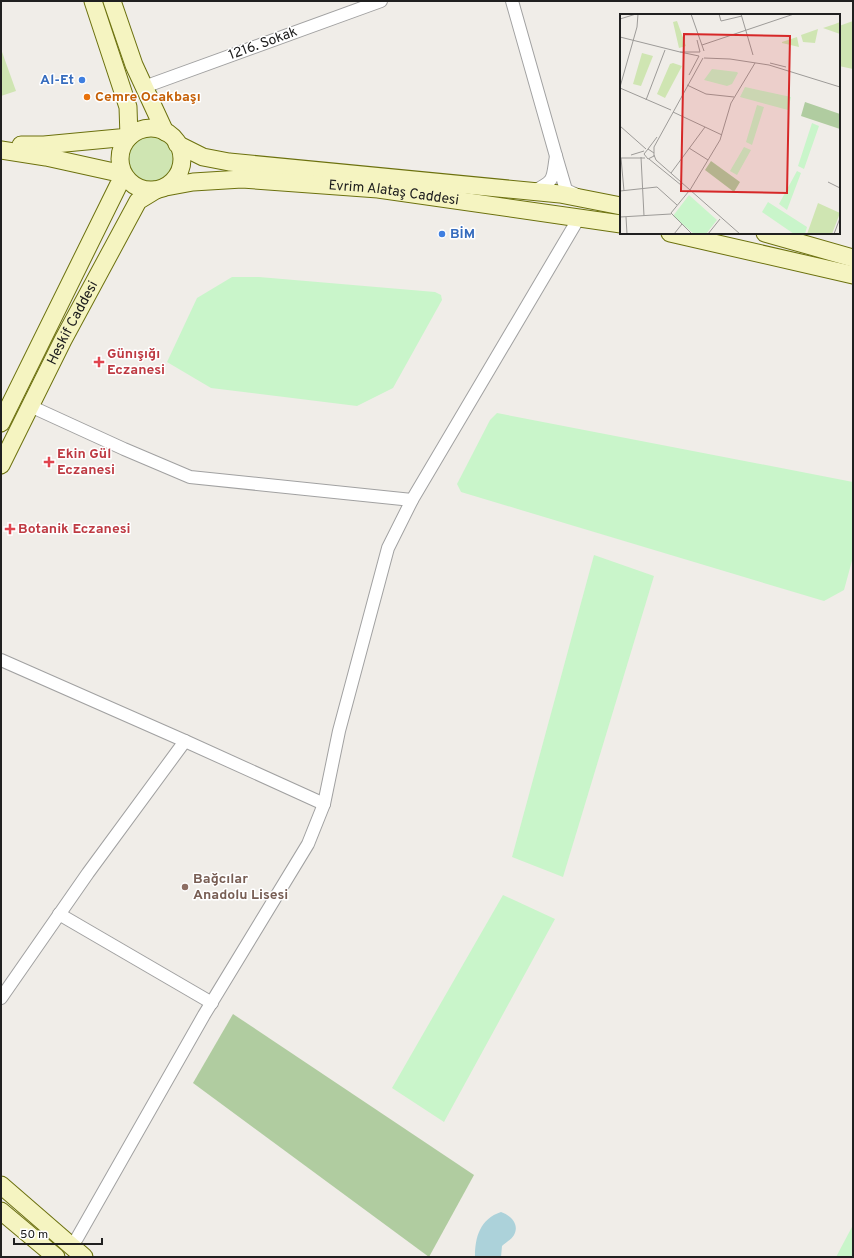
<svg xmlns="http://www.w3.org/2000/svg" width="854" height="1258" font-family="Overpass,sans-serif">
<rect width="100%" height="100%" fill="#f0ede8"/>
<g fill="#cfe5b2">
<path d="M853 21V69L839 66V26Z"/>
<path d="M1 49 16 91 1 96Z"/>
<circle cx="150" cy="161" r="25"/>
</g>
<path fill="#b0cca0" d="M233 1014 474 1175 429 1257 193 1083Z"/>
<g fill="#c9f5ca">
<path d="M232 277H259L435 292 441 295 442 300 393 388 357 406 211 388 167 362 197 298Z"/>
<path d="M497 413 853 482V557L844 590 824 601 461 492 457 484 490 420Z"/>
<path d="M594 555 654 576 563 877 512 857Z"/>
<path d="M503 895 555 919 444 1122 392 1088Z"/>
<path d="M853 1225V1257H836Z"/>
</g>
<path fill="#acd2da" d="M501 1212C510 1215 520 1224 514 1235 512 1239 505 1243 502 1246L501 1257H475C475 1237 480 1219 501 1212Z"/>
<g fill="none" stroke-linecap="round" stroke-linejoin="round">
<g stroke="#a1a1a1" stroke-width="14">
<g id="street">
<path d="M512 1 556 156"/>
<path d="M144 87 381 1"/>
<path d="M534 191C556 180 552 179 556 156L566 190 577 195"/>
<path d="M30 406 124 449 190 477 412 500"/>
<path d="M1 660 185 741 324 804"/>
<path d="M59 914 212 1003"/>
<path d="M1 998 88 873 185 741"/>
<path d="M72 1247 204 1015 308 844 324 804 339 731 388 548 412 500 580 216"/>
</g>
</g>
<g stroke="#6c710e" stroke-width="19">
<g id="secondary">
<path d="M112 1 134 65 165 132"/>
<circle cx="151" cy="159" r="31"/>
<path d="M177 144 203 157 229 162 560 194 621 206"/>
<path d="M21 145H44L129 137 128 107 93 1"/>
<path d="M1 150 46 157 123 174 119 184 1 423"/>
<path id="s1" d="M166 187 193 182 242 179 378 189 621 224"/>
<path d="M670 233 853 275"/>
<path d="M765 233 853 258"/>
<path id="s2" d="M1 465 63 340 138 201 156 190"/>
<path d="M1 1185 84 1257"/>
<path d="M1 1211 56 1257"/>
</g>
</g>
<use href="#street" stroke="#fff" stroke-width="12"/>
<use href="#secondary" stroke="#f5f4c1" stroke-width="17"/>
</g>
<g fill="#3f7fe0" stroke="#fff" stroke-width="1.5">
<circle cx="82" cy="80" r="4"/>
<circle cx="442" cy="234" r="4"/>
</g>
<circle fill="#e8710a" stroke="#fff" stroke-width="1.5" cx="87" cy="97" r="4"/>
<g fill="#e0444e" stroke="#fff" stroke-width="1.5">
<path d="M97 356h4v4h4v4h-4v4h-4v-4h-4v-4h4z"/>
<path d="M47 456h4v4h4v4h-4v4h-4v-4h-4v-4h4z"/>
<path d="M8 523h4v4h4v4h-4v4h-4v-4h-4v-4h4z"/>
</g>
<circle fill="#8d6e63" stroke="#fff" stroke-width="1.5" cx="185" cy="887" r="4"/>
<g text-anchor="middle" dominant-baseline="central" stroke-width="3" stroke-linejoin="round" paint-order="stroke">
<g font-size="14" fill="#202020" stroke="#fff">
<text transform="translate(263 44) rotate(-20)">1216. Sokak</text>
<text stroke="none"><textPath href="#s1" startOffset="229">Evrim Alataş Caddesi</textPath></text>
<text stroke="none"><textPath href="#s2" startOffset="159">Heskif Caddesi</textPath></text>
</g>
<g font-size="14" font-weight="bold" fill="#366cbe" stroke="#fff" text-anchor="end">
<text x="74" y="80">Al-Et</text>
<text x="450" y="234" text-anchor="start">BİM</text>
</g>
<g font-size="14" font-weight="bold" fill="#c56008" stroke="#fff" text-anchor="start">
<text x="95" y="97">Cemre Ocakbaşı</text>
</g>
<g font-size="14" font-weight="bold" fill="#be3a42" stroke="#fff" text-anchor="start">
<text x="107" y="354">Günışığı<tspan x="107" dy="16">Eczanesi</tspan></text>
<text x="57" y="454">Ekin Gül<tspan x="57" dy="16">Eczanesi</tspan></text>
<text x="18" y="529">Botanik Eczanesi</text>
</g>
<g font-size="14" font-weight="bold" fill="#785e54" stroke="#fff" text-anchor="start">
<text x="193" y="879">Bağcılar<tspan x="193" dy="16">Anadolu Lisesi</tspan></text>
</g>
</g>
<g transform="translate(620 14)">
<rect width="220" height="220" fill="#f0ede8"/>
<path d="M57 7 66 32 59 34 53 8ZM220 8V20L203 14 215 10ZM198 15 195 29 183 28 181 21ZM177 23 179 33 162 29V28ZM22 39 33 42 21 72 13 70ZM53 49 62 52 45 84 37 80 50 50ZM198 189 220 199 212 220H187Z" fill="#cfe5b2"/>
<path d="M185 88 220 100V115L181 102ZM91 147 120 168 114 178 85 156Z" fill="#b0cca0"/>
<path d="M92 55 117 58 118 59 112 70 107 72 84 66ZM125 73 171 83 168 96 120 83ZM137 91 144 93 132 131 126 128ZM192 109 199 112 184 155 178 152ZM124 133 131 136 117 161 110 157ZM177 157 181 159 167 196 159 190ZM69 181 97 206 86 220H74L53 202ZM148 188 187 213 185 220H174L142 198Z" fill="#c9f5ca"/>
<path fill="none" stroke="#9d9b98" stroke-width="1" d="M71 0 84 37M99 0 101 7 122 2M121 0 133 41M0 5 16 0M0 23 60 38M77 26 80 38M82 31 174 0M79 42 60 38H80M84 44 110 45 149 51 220 73M150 49 166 53M69 61 79 42M67 71 86 80 114 83M0 73 17 13 18 0M0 74 51 96M26 86 45 36M53 98 102 121M0 112 26 135M69 134 88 146M28 135 37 123M34 139 28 135 24 140 28 145 34 142V133L83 44M11 141 24 137M34 141 36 146 120 220M21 143 24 202M0 144H25M1 144 4 177M29 145 61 171M51 159 85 113M208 168 220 174M70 176 100 126 111 89 135 49M0 177 37 173 57 191M69 177 51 199 72 220M0 203 51 200M6 203 7 220M54 220 62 210M88 220 100 205M214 220 220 204"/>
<path fill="#d62828" fill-opacity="0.15" stroke="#d62828" stroke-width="2" d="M64 20 170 22 167 179 61 177Z"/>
<rect width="220" height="220" fill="none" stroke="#202020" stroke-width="2"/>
</g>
<rect width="854" height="1258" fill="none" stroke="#202020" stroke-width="4"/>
<path d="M14 1238v6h88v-6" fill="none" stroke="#202020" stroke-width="2"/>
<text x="20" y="1238" font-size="12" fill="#202020" stroke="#ffffff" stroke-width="3" paint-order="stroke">50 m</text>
</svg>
